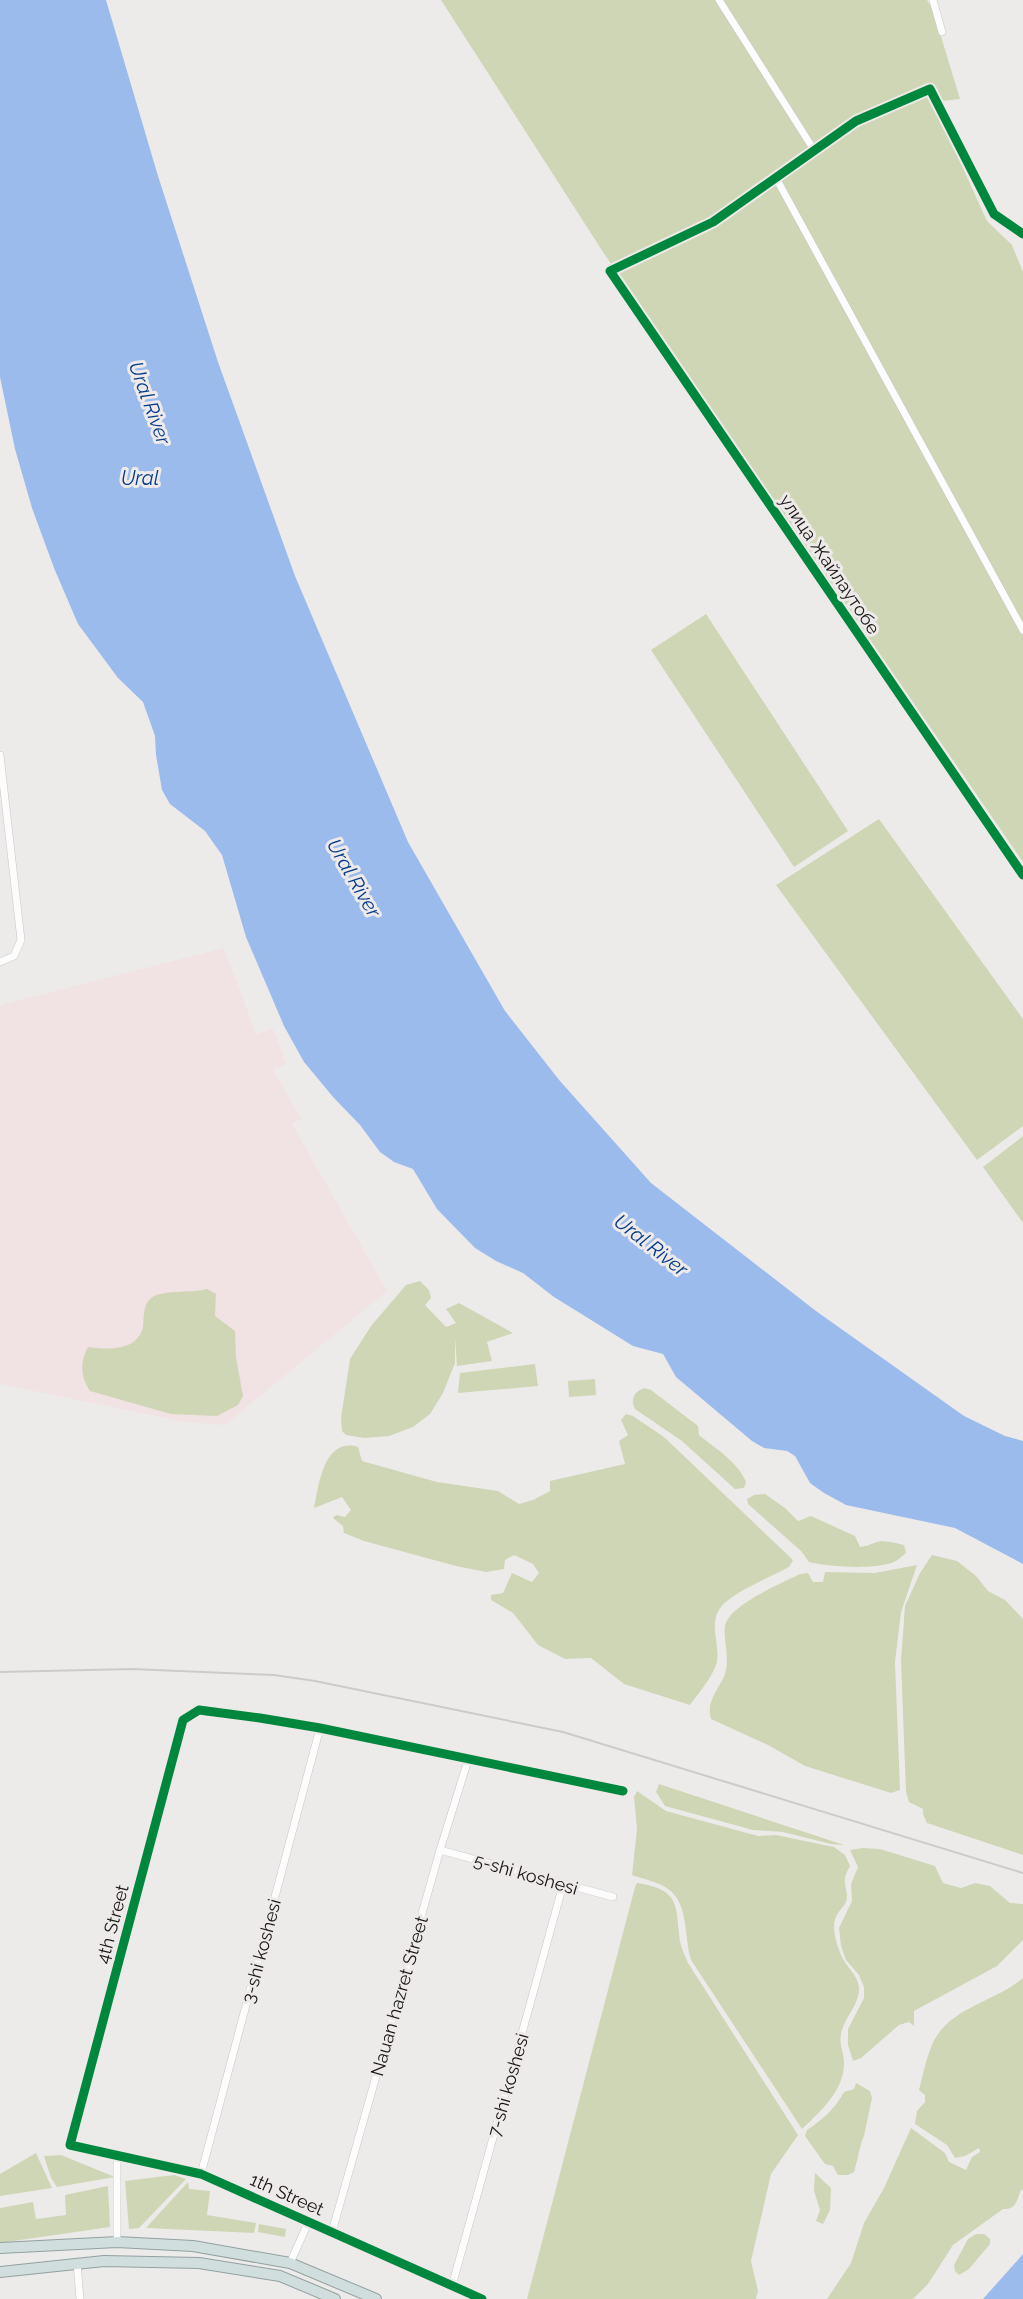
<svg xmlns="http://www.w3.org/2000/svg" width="1023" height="2299" font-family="Raleway,sans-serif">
<rect width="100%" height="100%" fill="#edebea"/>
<path fill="#f1e2e4" d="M224 948 256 1034 273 1029 286 1064 273 1069 301 1119 292 1124 387 1291 225 1425 185 1422 0 1384V1005Z"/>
<g fill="#cfd6b5">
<path d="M441 0H927L933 10 960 99 933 102 987 221 1012 245 1023 272V862L603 252Z"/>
<path d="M706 614 848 831 794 867 651 650Z"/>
<path d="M879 819 1023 1019V1126L977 1160 776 885Z"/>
<path d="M1023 1136V1223L983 1167Z"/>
<path d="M420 1281 429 1290 431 1298 425 1305 446 1327 456 1323 446 1309 459 1303 513 1333 487 1342 492 1361 457 1366 455 1338V1363L443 1393 430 1414 413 1427 389 1436 364 1438 346 1435 342 1431 341 1418 350 1359 371 1326 406 1285Z"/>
<path d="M207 1289 216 1294 215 1316 235 1331 236 1357 243 1396 238 1405 217 1416 171 1414 90 1391C80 1376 80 1362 88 1347 108 1350 138 1351 143 1327 144 1318 143 1307 149 1300 160 1288 191 1294 207 1289Z"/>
<path d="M535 1364 538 1386 458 1393 460 1373Z"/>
<path d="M595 1379 596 1395 569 1397 568 1381Z"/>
<path d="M644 1388 651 1390 698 1426 699 1435C715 1448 738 1462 746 1482L744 1488 735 1489 682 1441 635 1409C630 1399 634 1392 644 1388Z"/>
<path d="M626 1414 633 1416 664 1437 793 1560 789 1567C773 1576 731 1593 721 1607 708 1624 720 1642 717 1661 715 1674 698 1694 690 1705L624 1684 591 1658 565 1659 538 1645 513 1613 491 1600V1595L503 1593 512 1573 532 1582 539 1573 533 1564 514 1555 505 1560 504 1569 486 1572 456 1566 364 1541 344 1533 343 1526 333 1518 336 1515 345 1517 351 1510 342 1497 314 1508C319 1484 324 1437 358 1447L362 1461 437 1482 498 1491 519 1504 533 1500 550 1491V1481L625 1464 619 1441 628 1435 621 1420Z"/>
<path d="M765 1494 785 1508 798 1521 811 1516 855 1536 860 1547C867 1546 869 1545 874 1543 882 1539 895 1543 904 1545L906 1553C902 1556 898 1560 894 1562 875 1570 829 1567 809 1562L801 1551 748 1504 747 1499 754 1495Z"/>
<path d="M932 1555 957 1561 976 1576 988 1591 1005 1600 1023 1619V1855L927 1823 923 1814V1809L909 1802 906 1792 901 1661 905 1606 920 1573Z"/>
<path d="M917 1565 901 1612 895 1662 900 1790 891 1793 805 1766 768 1745 711 1719C706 1702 717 1691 724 1677 731 1660 723 1642 725 1626 729 1605 782 1583 800 1574L808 1573 813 1582H823L825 1572 875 1573Z"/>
<path d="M659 1784 844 1845 831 1844 783 1832 753 1830 665 1806 656 1792Z"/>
<path d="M637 1791 666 1811 758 1836 776 1835 834 1847 845 1855 850 1866C848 1870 845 1875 845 1879 844 1887 849 1893 846 1902 844 1907 838 1911 836 1917 831 1928 837 1946 842 1957 847 1968 858 1975 859 1988 860 2003 846 2016 842 2030 838 2042 843 2050 844 2061 845 2090 822 2110 802 2129L691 1960C684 1938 689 1903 668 1889 659 1882 643 1879 632 1875L637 1829 634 1797Z"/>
<path d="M863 1848 880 1849 935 1866 943 1883 961 1888 975 1883 990 1886 1010 1903 1023 1904V1940L997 1966 914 2011V2026L909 2022 899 2025 861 2058 853 2061 848 2045V2029L864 1998V1987L859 1975 846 1960 841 1946 839 1928 852 1901 851 1884 858 1867 850 1850Z"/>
<path d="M637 1883C685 1890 674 1910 681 1945 682 1951 686 1957 688 1963L798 2135 771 2174 751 2261 758 2291 756 2299H527L635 1887Z"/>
<path d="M1023 1978V2190H1021C1017 2200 1016 2210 1003 2209L953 2245 928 2284 913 2299H827L851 2263 864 2223 884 2188 911 2128 945 2153 949 2162 966 2170 972 2157 980 2152 979 2148 965 2156 955 2158 947 2145 915 2124 917 2111 925 2102V2095L919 2090C923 2075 926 2059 932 2045 947 2008 995 2002 1023 1978Z"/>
<path d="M856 2083 870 2091 872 2098 864 2136C861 2141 857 2163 854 2172L848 2175H838L833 2166 825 2164 805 2136 807 2130C822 2120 835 2109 844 2092L854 2089Z"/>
<path d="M36 2153 52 2188 0 2196V2174Z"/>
<path d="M61 2155 115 2177 57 2187 51 2178 44 2156Z"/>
<path d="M815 2173 831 2188 830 2210 823 2224 816 2221 820 2210 814 2191Z"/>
<path d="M174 2175 186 2179 139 2228 129 2229 125 2181Z"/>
<path d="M188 2182 189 2189 210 2191 207 2215 256 2223 254 2233 146 2228Z"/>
<path d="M108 2186 110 2227 0 2243V2208L33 2202 36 2219 66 2215 65 2195Z"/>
<path d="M259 2224 286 2229 285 2237 258 2232Z"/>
<path d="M976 2234H984L990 2239V2244L969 2269 959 2275 955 2271 954 2265 968 2239Z"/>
</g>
<g fill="#9cbbed">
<path d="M0 0H106L158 176 218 362 295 576 408 842 505 1011 560 1081 651 1183 816 1311 964 1416 1005 1436 1023 1441V1564L955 1528 846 1505 824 1493 810 1483 795 1456 787 1451 764 1448 752 1441 676 1377 663 1354 633 1346 554 1297 523 1273 496 1261 475 1248 437 1209 413 1169 394 1162 380 1152 360 1125 334 1098 304 1062 284 1026 246 937 222 855 205 831 170 804 162 790 156 755 155 736 143 702 118 678 78 624 54 568 32 508 15 449 0 377Z"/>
<path d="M1023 2254V2299H983Z"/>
</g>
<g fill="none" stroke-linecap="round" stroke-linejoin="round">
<g stroke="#c8c6c6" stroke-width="8">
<g id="minor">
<path d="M719 0 814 150"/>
<path d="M933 0 942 32"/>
<path d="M776 178 1023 630"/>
<path d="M1023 234 994 214 930 89 856 121 713 222 610 271 1023 875"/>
<path d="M0 755 21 940 14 956 0 962"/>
<path d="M440 1850 613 1897"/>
<path d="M201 2174 320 1728"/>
<path d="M332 2232 440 1850 468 1760"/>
<path d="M117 2242V2156"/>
<path d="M77 2263 80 2299"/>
<path d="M290 2263 309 2221"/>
<path d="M452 2286 563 1885"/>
<path d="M482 2299 201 2174 70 2145 183 1720 199 1710 260 1718 320 1728 623 1791"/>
</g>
</g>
<g stroke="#91a1a0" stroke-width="12">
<g id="trunk">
<path d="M0 2248 117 2242 193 2246 290 2263 376 2299"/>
<path d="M0 2272 104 2261 199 2263 280 2276 335 2299"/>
</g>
</g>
<use href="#minor" stroke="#fcfcfc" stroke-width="7"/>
<use href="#trunk" stroke="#d0dedd" stroke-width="10"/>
<path stroke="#cccbcb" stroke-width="2" d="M0 1672 132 1669 274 1675 315 1681 563 1732 1023 1873"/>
<g stroke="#eeeae9" stroke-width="13">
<g id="cycleway">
<path d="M1023 234 994 214 930 89 856 121 713 222 610 271 1023 875"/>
<path d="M482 2299 201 2174 70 2145 183 1720 199 1710 260 1718 320 1728 623 1791"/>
</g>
</g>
<use href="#cycleway" stroke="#00873e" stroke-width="9"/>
</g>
<g text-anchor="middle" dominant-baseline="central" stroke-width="6" stroke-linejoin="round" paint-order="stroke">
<g font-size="18" fill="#171615" stroke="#eeeae9">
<text transform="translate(830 564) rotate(56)">улица Жайлаутобе</text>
<text transform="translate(526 1874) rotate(16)">5-shi koshesi</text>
<text transform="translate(112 1924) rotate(-75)">4th Street</text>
<text transform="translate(261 1951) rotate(-75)">3-shi koshesi</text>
<text transform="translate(399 1996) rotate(-74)">Nauan hazret Street</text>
<text transform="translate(508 2085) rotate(-74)">7-shi koshesi</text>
<text transform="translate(287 2194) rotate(24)">1th Street</text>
</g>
<g font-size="20" font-style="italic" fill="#033a8b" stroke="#eeeae9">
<text transform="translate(150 403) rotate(70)">Ural River</text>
<text x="140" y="478">Ural</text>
<text transform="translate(354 878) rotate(60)">Ural River</text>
<text transform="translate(651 1245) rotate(38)">Ural River</text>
</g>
</g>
</svg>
